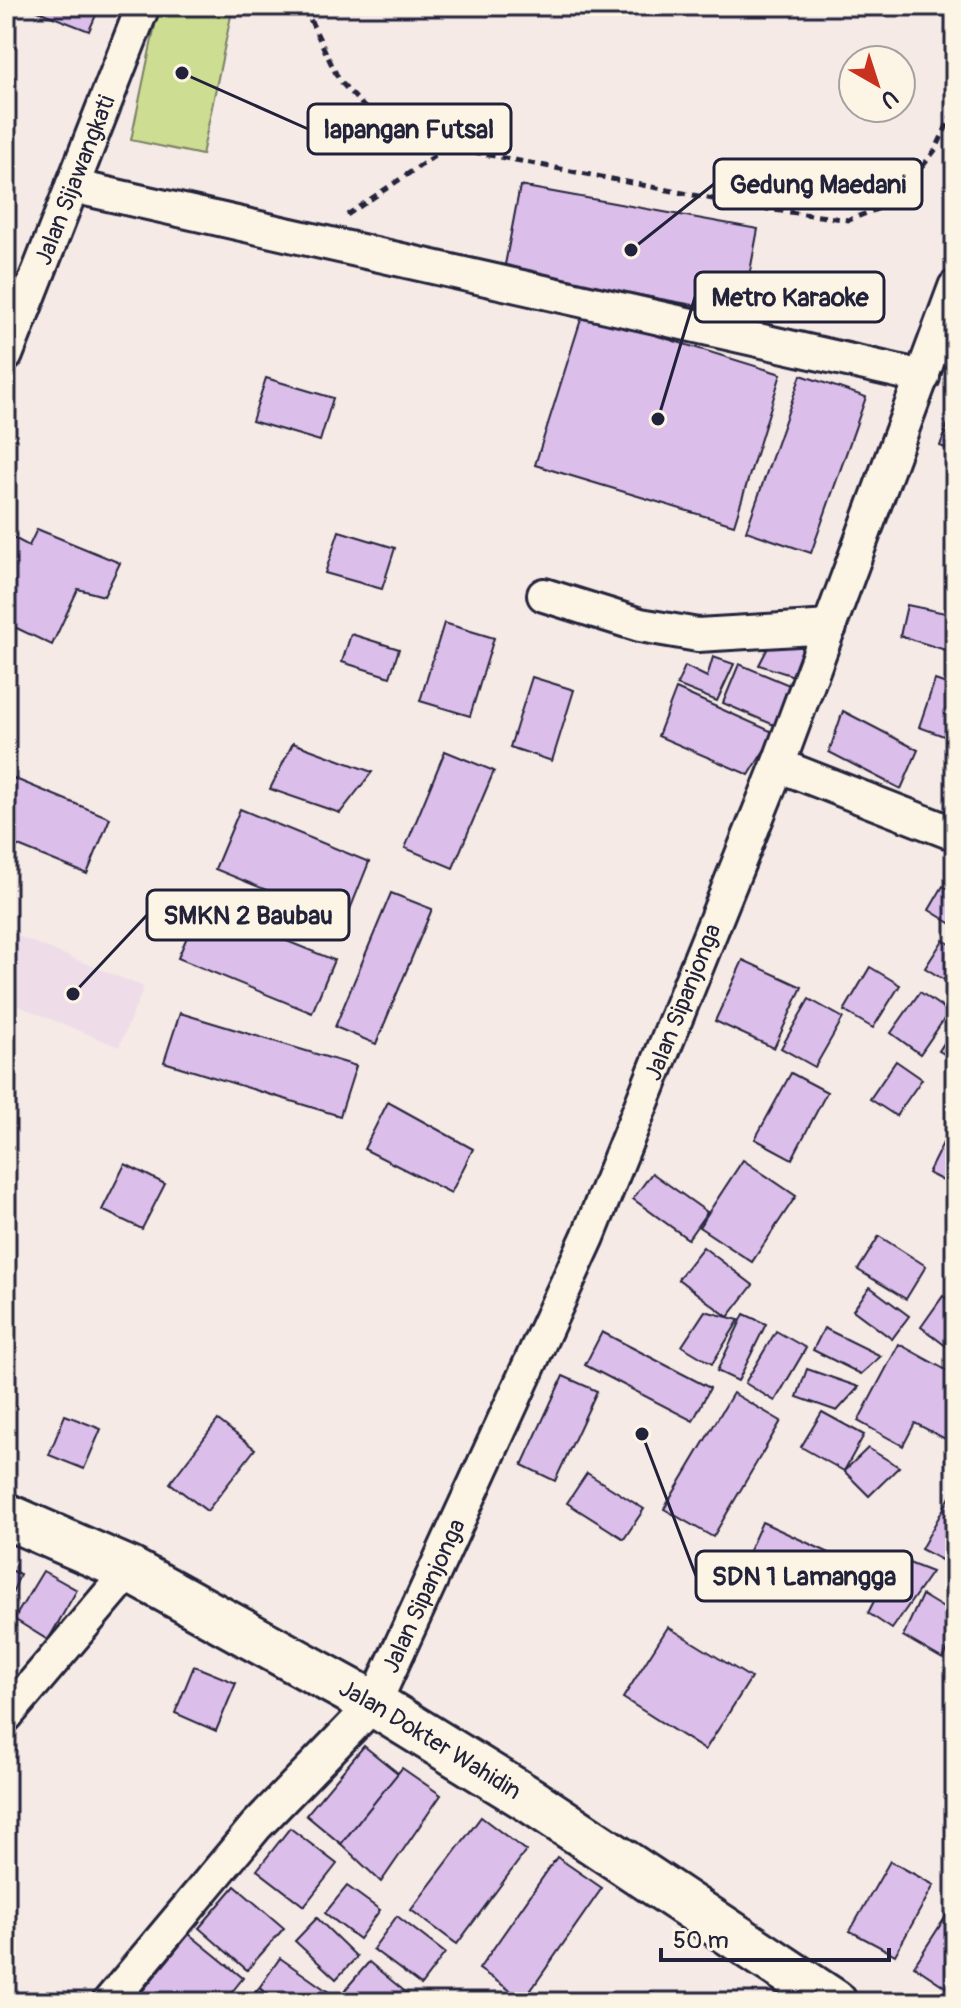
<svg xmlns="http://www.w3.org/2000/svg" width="961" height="2008" font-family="Pangolin,sans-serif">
<rect width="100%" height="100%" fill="#f6eae6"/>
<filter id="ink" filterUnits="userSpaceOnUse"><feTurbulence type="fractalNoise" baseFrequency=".0125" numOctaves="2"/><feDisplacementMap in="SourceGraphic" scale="16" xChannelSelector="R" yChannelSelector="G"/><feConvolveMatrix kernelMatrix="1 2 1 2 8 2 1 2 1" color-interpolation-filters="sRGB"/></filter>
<g filter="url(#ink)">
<path fill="#eedde8" d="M6 931 144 987 119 1047 6 1001Z"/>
<path fill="#cddd91" stroke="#788066" stroke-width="2" d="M159 6H233L202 155 131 140Z"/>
<g fill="#dcbeeb" stroke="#22223b" stroke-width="2">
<path d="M25 6H100L89 31Z"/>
<path d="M520 186 758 229 742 314 504 270Z"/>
<path d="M583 313 781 374 734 525 535 465Z"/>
<path d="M801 375 866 397 811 553 746 531Z"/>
<path d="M266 378 333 398 320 441 252 421Z"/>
<path d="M950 418 955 419V452L940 446Z"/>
<path d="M37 529 120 563 104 596 78 589 52 645 6 623V550L12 537 29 546Z"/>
<path d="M339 531 395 548 382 589 325 573Z"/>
<path d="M907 605 955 615V653L900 636Z"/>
<path d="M444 623 494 638 470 716 420 701Z"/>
<path d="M351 634 399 649 390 677 342 662Z"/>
<path d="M773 638 815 648 803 679 759 665Z"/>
<path d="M713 657 734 664 717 701 677 685 685 666 707 677Z"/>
<path d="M739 664 794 687 774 725 723 703Z"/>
<path d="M532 677 574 690 552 761 510 747Z"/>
<path d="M935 680 955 687V740L919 727Z"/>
<path d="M676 689 775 733 749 775 658 736Z"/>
<path d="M843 711 918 750 901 789 829 752Z"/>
<path d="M293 743 372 772 340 813 270 789Z"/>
<path d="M445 751 494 771 453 868 405 848Z"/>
<path d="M13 778 110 818 87 874 6 841V795Z"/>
<path d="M240 809 369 862 345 922 215 869Z"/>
<path d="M943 886 955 893V926L929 910Z"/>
<path d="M391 893 432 909 376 1044 335 1027Z"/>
<path d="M200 906 334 960 312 1013 178 958Z"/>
<path d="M943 940 955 947V977L951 984 925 968Z"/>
<path d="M743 960 802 987 774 1048 715 1021Z"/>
<path d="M870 967 900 985 873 1028 844 1011Z"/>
<path d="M920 992 949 1012 920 1054 891 1033Z"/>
<path d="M809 999 843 1018 815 1067 781 1048Z"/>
<path d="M180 1013 356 1066 340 1116 164 1062Z"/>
<path d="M955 1026V1060L939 1051Z"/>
<path d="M896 1061 922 1079 896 1116 870 1099Z"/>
<path d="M791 1073 827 1092 792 1159 755 1139Z"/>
<path d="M388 1102 473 1149 451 1193 364 1149Z"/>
<path d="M952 1125 955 1126V1187L928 1173Z"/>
<path d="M743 1160 796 1196 752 1262 699 1227Z"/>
<path d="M125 1164 165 1184 142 1229 102 1210Z"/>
<path d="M652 1173 707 1212 688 1239 633 1199Z"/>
<path d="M879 1236 926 1266 906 1299 858 1270Z"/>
<path d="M703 1247 753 1285 728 1317 678 1279Z"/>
<path d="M870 1287 909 1316 892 1339 853 1310Z"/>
<path d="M943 1296 955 1305V1353L921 1327Z"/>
<path d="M705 1311 739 1320 712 1364 682 1346Z"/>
<path d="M744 1314 766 1324 738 1381 717 1371Z"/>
<path d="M824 1328 881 1356 861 1374 813 1350Z"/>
<path d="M776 1331 806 1348 775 1401 745 1383Z"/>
<path d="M602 1332 710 1388 693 1421 585 1365Z"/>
<path d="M899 1344 955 1375V1444L915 1423 903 1446 858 1421Z"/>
<path d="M807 1369 859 1387 837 1411 797 1397Z"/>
<path d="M563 1376 597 1391 555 1481 522 1465Z"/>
<path d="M733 1393 781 1421 713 1537 664 1509Z"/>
<path d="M822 1412 864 1435 844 1471 801 1447Z"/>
<path d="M65 1415 101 1429 84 1469 49 1455Z"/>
<path d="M218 1420 255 1449 207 1511 170 1483Z"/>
<path d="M868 1448 899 1467 869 1496 844 1471Z"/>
<path d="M587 1473 644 1509 624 1539 567 1503Z"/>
<path d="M955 1488V1557L949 1564 921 1549Z"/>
<path d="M762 1522 834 1555 819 1588 747 1555Z"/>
<path d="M896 1558 932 1572 892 1629 868 1613Z"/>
<path d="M6 1568 20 1574 6 1609Z"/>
<path d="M43 1571 77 1590 48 1640 14 1619Z"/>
<path d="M922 1595 955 1615V1636L943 1659 903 1636Z"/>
<path d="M668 1627 751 1678 705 1750 623 1698Z"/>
<path d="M194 1666 236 1683 216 1731 175 1713Z"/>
<path d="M364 1746 399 1774 341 1844 306 1815Z"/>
<path d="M402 1768 441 1795 381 1882 341 1844Z"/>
<path d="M481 1817 526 1851 457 1944 411 1910Z"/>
<path d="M290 1828 337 1864 304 1906 257 1870Z"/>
<path d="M557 1857 602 1888 524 2000 479 1969Z"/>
<path d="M890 1861 934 1885 895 1955 850 1931Z"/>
<path d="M235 1886 284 1928 247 1970 199 1928Z"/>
<path d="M347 1886 380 1910 359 1939 325 1913Z"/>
<path d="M952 1907 955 1909V1976L947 1988 914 1966Z"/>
<path d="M397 1916 445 1953 421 1985 373 1949Z"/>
<path d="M317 1918 357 1957 336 1979 295 1941Z"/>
<path d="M189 1934 243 1978 224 2002H137L135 2000Z"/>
<path d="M280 1958 330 1993 324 2002H279L259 1988Z"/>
<path d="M369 1962 414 1999 411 2002H357L344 1991Z"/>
<path d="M259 1988 279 2002H247Z"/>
<path d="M650 1991 665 2002H642Z"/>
</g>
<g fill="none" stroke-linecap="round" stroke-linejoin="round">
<g stroke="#22223b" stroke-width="38">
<g id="street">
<path d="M72 186 923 377"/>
<path id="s1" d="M6 355 143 6"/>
<path d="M544 595 640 625 698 635 830 627"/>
<path d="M778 765 955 834"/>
<path d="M6 1716 130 1570"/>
<path id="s2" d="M109 2002 256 1826 374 1704 588 1237 778 765 955 287"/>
</g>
</g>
<g stroke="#22223b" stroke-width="50">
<g id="secondary">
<path id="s3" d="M6 1516 130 1570 374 1704 530 1800 834 2002"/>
</g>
</g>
<g stroke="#22223b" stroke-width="5" stroke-dasharray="8 6" stroke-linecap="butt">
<path d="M309 6V17L339 80 379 123 449 147 759 208 849 220 895 202 936 149 955 108"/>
<path d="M347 215 448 147"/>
</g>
<use href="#street" stroke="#fcf5e5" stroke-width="32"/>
<use href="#secondary" stroke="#fcf5e5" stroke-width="44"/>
</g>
</g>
<g text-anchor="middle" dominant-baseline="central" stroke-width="8" stroke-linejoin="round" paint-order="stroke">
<g font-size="24" fill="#22223b" stroke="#fcf5e5">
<text stroke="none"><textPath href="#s1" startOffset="188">Jalan Sijawangkati</textPath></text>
<text stroke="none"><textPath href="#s2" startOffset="1166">Jalan Sipanjonga</textPath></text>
<text stroke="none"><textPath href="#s2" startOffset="518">Jalan Sipanjonga</textPath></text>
<text stroke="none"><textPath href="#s3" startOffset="480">Jalan Dokter Wahidin</textPath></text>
</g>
</g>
<path fill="none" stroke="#22223b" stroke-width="3" d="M182 73L308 129M631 250L714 184M658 419L695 297M73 994L147 915M642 1434L696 1576"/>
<g fill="#22223b" stroke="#fcf5e5" stroke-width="3">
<circle cx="182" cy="73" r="8"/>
<circle cx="631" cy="250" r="8"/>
<circle cx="658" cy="419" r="8"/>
<circle cx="73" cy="994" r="8"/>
<circle cx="642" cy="1434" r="8"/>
</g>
<g fill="#fcf5e5" stroke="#22223b" stroke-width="3">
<rect x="308" y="104" width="203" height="50" rx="8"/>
<rect x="714" y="159" width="208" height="50" rx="8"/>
<rect x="695" y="272" width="189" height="50" rx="8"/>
<rect x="147" y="890" width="202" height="50" rx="8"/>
<rect x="696" y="1551" width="216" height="50" rx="8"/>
</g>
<g font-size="26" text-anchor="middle" font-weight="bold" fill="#22223b">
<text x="409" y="138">lapangan Futsal</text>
<text x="818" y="193">Gedung Maedani</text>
<text x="790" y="306">Metro Karaoke</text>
<text x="248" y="924">SMKN 2 Baubau</text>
<text x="804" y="1585">SDN 1 Lamangga</text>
</g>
<rect width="961" height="2008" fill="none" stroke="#fcf5e5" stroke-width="32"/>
<rect x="16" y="16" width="929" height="1976" fill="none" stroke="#22223b" stroke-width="3" filter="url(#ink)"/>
<g transform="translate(877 84) rotate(141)"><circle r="38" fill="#fcf5e5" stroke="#a5a1a1" stroke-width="2"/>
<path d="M0-6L14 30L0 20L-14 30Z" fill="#c8321e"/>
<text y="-12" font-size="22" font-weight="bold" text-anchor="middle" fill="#22223b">U</text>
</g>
<path d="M661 1948v12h228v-12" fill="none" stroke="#22223b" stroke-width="4"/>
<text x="673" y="1948" font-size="24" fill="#22223b" stroke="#fcf5e5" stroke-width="6" paint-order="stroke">50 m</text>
</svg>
